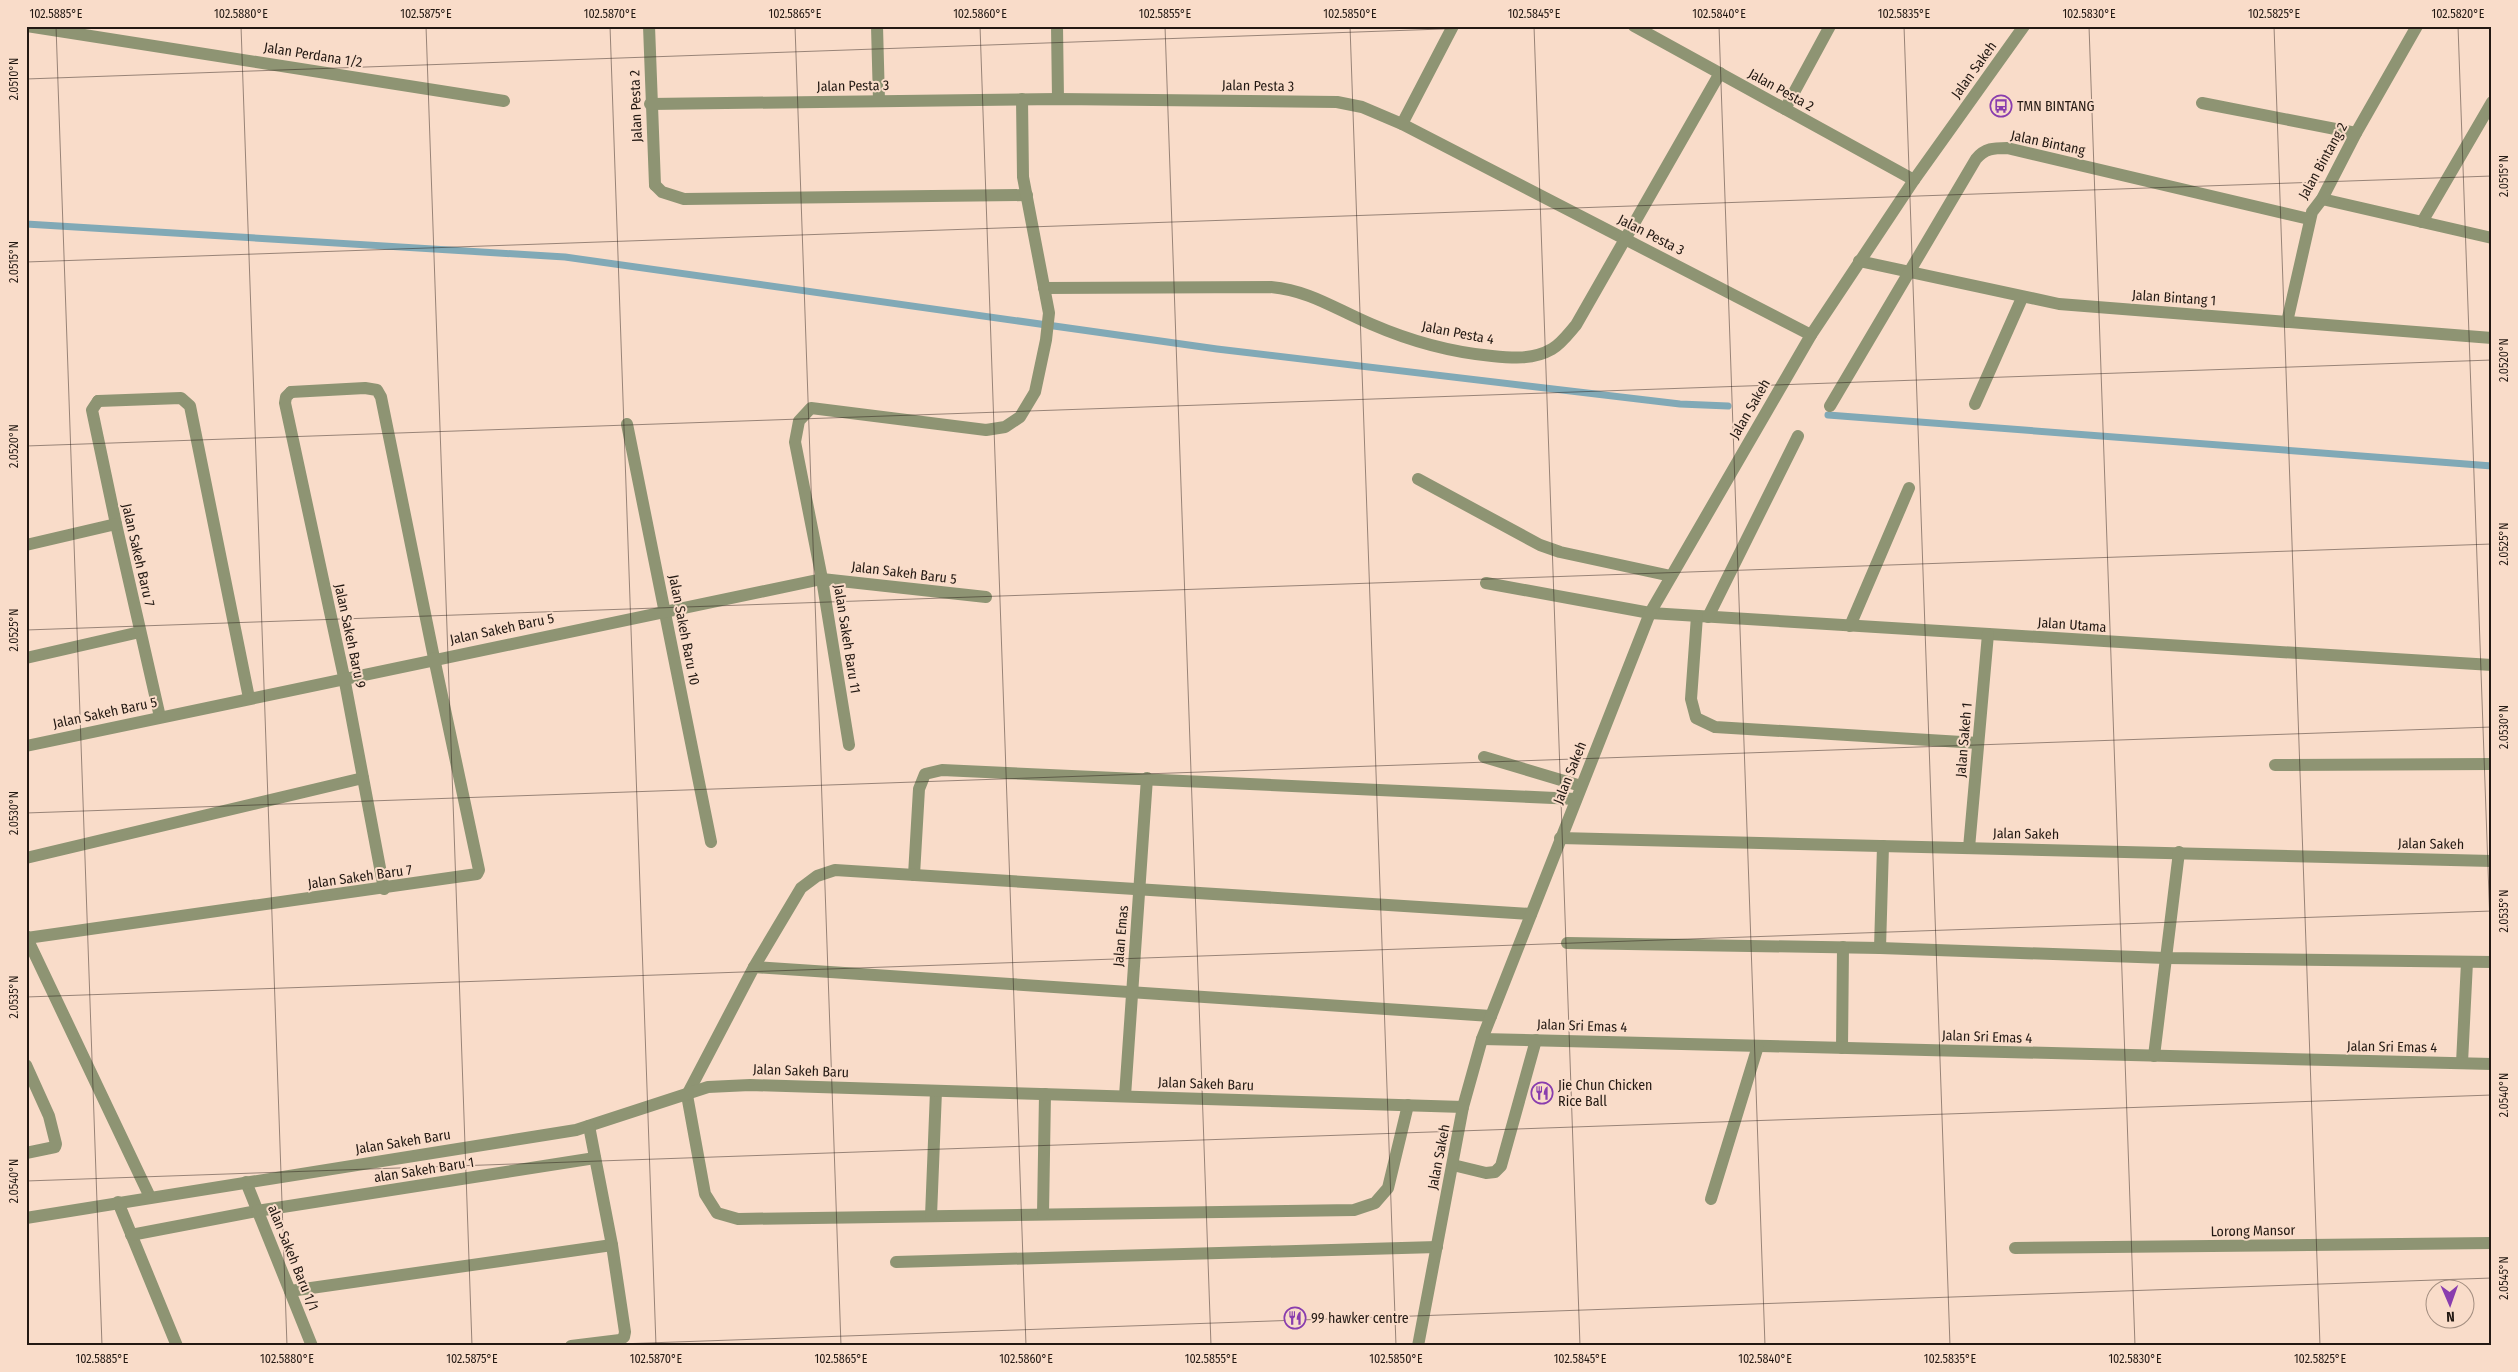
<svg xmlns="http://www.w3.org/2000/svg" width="2518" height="1372" font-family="'Fira Sans Condensed',sans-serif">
<rect width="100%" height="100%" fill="#f9dcc9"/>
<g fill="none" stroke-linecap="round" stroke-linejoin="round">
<g stroke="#81a9b6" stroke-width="7">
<path d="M26 224 565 257 1217 349 1680 404 1728 406"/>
<path d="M1828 415 2492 466"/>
</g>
<g stroke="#8e9473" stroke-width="12">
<path d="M1785 109 1830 26"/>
<path d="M1402 124 1453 26"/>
<path d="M655 185 662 192 684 199 1027 195"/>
<path d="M2322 199 2492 238"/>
<path d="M2422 222 2492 102"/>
<path d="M291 392 365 388 377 390 381 397 434 658"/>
<path d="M98 401 181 398 190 406 249 698"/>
<path d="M1975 404 2022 298"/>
<path d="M1418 479 1540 545 1560 552 1671 576"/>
<path d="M1486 583 1650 613"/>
<path d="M1697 616 1691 699 1696 718 1715 727 1978 743"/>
<path d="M1850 626 1909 488"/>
<path d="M26 658 140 632"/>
<path d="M1484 757 1581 786"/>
<path d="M2275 765 2492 764"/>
<path d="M26 858 363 778"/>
<path d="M914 875 919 789 925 774 942 770 1576 799"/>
<path d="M1567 943 1880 948 2166 958 2492 962"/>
<path d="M1880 948 1883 846"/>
<path d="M754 967 1491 1016"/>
<path d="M1842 1048 1843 947"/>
<path d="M2462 1063 2467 962"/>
<path d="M687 1095 705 1194 717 1213 738 1219 1354 1210 1375 1203 1388 1188 1408 1105"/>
<path d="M118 1202 177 1346"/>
<path d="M1043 1214 1045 1094"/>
<path d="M931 1216 936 1091"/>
<path d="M131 1235 257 1211"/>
<path d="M896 1262 1437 1247"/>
<path d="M290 1291 612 1245"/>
</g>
<g stroke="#8e9473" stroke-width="12">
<path d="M27 26 504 101"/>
<path d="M649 26 655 185"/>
<path d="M877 26 879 101"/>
<path d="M1057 26 1058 99"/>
<path d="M1634 26 1914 180"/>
<path d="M2202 103 2356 133"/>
<path d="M650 104 1058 99 1337 102 1362 107 1402 124 1811 335"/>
<path d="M1859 261 2059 304 2492 338"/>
<path d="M1044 288 1271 287C1311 291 1335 309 1371 324 1410 341 1449 352 1492 356 1512 358 1533 360 1552 349 1561 344 1569 333 1576 325L1720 73"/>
<path d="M2287 322 2312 212 2322 199 2356 133 2417 26"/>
<path d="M291 392 286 397 285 403 344 677 384 889"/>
<path d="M98 401 92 410 116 524 160 717"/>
<path d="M1830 406 1976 159C1985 148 1994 148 2007 148L2309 219"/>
<path d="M627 424 711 842"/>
<path d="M26 545 116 524"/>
<path d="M1650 613 2492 665"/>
<path d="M1708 617 1798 436"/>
<path d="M849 745 822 579 795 442 799 421 811 408 986 430 1005 427 1020 417 1035 392 1046 340 1049 313 1023 177 1022 99"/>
<path d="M26 746 822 579 986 597"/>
<path d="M1560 838 2492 861"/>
<path d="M1969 848 1988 634"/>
<path d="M26 936 150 1197"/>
<path d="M27 938 477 874 479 870 434 658"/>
<path d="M1482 1039 2492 1064"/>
<path d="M2154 1056 2179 852"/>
<path d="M26 1065 49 1116 56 1144 55 1147 26 1153"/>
<path d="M687 1095 754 967 801 888 817 876 835 870 1531 914"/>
<path d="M1125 1096 1147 778"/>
<path d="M1453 1165 1486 1173 1495 1172 1501 1166 1536 1040"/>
<path d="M246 1182 312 1346"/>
<path d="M1711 1199 1758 1046"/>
<path d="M257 1211 595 1158"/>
<path d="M26 1218 576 1130 708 1087 750 1085 1463 1107"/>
<path d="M2015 1248 2492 1243"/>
<path d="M571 1346 620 1340 624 1337 625 1332 612 1245 589 1126"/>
</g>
<path stroke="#8e9473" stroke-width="12" d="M1418 1346 1463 1107 1482 1039 1650 613 1811 335 1914 180 2024 26"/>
</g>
<path fill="none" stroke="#231913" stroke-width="1" stroke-opacity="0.45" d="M56 26 102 1346M241 26 287 1346M426 26 472 1346M610 26 656 1346M795 26 841 1346M980 26 1026 1346M1165 26 1211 1346M1350 26 1396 1346M1534 26 1580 1346M1719 26 1765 1346M1904 26 1950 1346M2089 26 2135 1346M2274 26 2320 1346M2458 26 2492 980M26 79 1527 26M26 262 2492 176M26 446 2492 360M26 630 2492 544M26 813 2492 727M26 997 2492 911M26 1181 2492 1095M562 1346 2492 1278"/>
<defs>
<g id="bus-ring" transform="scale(1.125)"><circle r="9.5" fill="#f9dcc9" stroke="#893dae" stroke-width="1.5"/><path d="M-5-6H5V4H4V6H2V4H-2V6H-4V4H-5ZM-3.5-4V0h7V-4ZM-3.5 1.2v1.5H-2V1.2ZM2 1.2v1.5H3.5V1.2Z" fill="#893dae"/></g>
<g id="restaurant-ring" transform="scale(1.125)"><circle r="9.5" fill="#f9dcc9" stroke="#893dae" stroke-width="1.5"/><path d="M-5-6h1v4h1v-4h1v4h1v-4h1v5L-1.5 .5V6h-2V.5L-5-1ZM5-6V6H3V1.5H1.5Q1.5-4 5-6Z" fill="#893dae"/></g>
</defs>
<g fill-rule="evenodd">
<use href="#bus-ring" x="2001" y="106"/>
<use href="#restaurant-ring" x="1542" y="1093"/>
<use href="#restaurant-ring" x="1295" y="1318"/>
</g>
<g text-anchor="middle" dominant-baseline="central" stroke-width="4" stroke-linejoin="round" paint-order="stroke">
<g font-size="14" fill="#231913" stroke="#f9dcc9">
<text transform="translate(313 55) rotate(9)">Jalan Perdana 1/2</text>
<text transform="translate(1974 70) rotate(-54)">Jalan Sakeh</text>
<text transform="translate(853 86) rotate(-1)">Jalan Pesta 3</text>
<text transform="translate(1258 86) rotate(1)">Jalan Pesta 3</text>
<text transform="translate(1781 90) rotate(29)">Jalan Pesta 2</text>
<text transform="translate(636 106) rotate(-92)">Jalan Pesta 2</text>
<text transform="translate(2048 143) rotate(12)">Jalan Bintang</text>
<text transform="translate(2323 161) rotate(-61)">Jalan Bintang 2</text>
<text transform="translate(1651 235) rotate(27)">Jalan Pesta 3</text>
<text transform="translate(2174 298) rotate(4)">Jalan Bintang 1</text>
<text transform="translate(1458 333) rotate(11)">Jalan Pesta 4</text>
<text transform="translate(1750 409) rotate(-60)">Jalan Sakeh</text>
<text transform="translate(138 555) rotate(77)">Jalan Sakeh Baru 7</text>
<text transform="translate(904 573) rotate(7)">Jalan Sakeh Baru 5</text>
<text transform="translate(2072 625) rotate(4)">Jalan Utama</text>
<text transform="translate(502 629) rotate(-12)">Jalan Sakeh Baru 5</text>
<text transform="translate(684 630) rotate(79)">Jalan Sakeh Baru 10</text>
<text transform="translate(350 636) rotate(78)">Jalan Sakeh Baru 9</text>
<text transform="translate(847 639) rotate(81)">Jalan Sakeh Baru 11</text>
<text transform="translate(105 713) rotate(-12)">Jalan Sakeh Baru 5</text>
<text transform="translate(1964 740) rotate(-85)">Jalan Sakeh 1</text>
<text transform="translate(1570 773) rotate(-68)">Jalan Sakeh</text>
<text transform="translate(2026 834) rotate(1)">Jalan Sakeh</text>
<text transform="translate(2431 844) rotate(1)">Jalan Sakeh</text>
<text transform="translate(360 877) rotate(-8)">Jalan Sakeh Baru 7</text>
<text transform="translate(1121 936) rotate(-85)">Jalan Emas</text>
<text transform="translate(1582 1026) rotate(2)">Jalan Sri Emas 4</text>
<text transform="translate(1987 1037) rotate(2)">Jalan Sri Emas 4</text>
<text transform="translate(2392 1047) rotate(1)">Jalan Sri Emas 4</text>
<text transform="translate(801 1071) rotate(2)">Jalan Sakeh Baru</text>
<text transform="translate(1206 1084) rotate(2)">Jalan Sakeh Baru</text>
<text transform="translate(403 1142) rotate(-9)">Jalan Sakeh Baru</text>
<text transform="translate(1439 1157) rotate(-79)">Jalan Sakeh</text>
<text transform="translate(424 1170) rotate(-9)">alan Sakeh Baru 1</text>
<text transform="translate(2253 1231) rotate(-1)">Lorong Mansor</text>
<text transform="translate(293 1258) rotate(68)">alan Sakeh Baru 1/1</text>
</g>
<g font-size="14" fill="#231913" stroke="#f9dcc9" text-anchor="start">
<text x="2017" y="106">TMN BINTANG</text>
<text x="1558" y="1085">Jie Chun Chicken<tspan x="1558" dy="16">Rice Ball</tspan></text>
<text x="1311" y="1318">99 hawker centre</text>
</g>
</g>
<rect width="2518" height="1372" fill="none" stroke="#f9dcc9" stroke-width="55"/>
<g transform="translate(2450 1304) rotate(178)"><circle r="24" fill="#f9dcc9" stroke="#a38e80"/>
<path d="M0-4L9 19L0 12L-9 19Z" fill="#893dae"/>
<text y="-8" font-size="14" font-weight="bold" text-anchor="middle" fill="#231913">N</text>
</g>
<rect x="28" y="28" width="2462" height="1316" fill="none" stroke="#231913" stroke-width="2"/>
<g font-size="12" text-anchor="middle" fill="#231913">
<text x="56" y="18">102.5885°E</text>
<text x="241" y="18">102.5880°E</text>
<text x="426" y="18">102.5875°E</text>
<text x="610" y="18">102.5870°E</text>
<text x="795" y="18">102.5865°E</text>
<text x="980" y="18">102.5860°E</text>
<text x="1165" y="18">102.5855°E</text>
<text x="1350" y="18">102.5850°E</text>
<text x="1534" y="18">102.5845°E</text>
<text x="1719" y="18">102.5840°E</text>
<text x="1904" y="18">102.5835°E</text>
<text x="2089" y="18">102.5830°E</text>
<text x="2274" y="18">102.5825°E</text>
<text x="2458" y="18">102.5820°E</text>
<text transform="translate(14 79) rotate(-90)" y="4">2.0510°N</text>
<text transform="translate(2504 176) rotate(-90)" y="4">2.0515°N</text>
<text transform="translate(14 262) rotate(-90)" y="4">2.0515°N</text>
<text transform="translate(2504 360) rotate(-90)" y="4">2.0520°N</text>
<text transform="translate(14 446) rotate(-90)" y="4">2.0520°N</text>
<text transform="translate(2504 544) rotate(-90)" y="4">2.0525°N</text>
<text transform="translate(14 630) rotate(-90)" y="4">2.0525°N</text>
<text transform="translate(2504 727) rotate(-90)" y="4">2.0530°N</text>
<text transform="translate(14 813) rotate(-90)" y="4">2.0530°N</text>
<text transform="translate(2504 911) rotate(-90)" y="4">2.0535°N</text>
<text transform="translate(14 997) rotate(-90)" y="4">2.0535°N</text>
<text transform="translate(2504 1095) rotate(-90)" y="4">2.0540°N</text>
<text transform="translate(14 1181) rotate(-90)" y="4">2.0540°N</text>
<text transform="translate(2504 1278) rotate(-90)" y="4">2.0545°N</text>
<text x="102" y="1363">102.5885°E</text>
<text x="287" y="1363">102.5880°E</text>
<text x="472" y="1363">102.5875°E</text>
<text x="656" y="1363">102.5870°E</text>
<text x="841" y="1363">102.5865°E</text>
<text x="1026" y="1363">102.5860°E</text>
<text x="1211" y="1363">102.5855°E</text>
<text x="1396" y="1363">102.5850°E</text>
<text x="1580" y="1363">102.5845°E</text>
<text x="1765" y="1363">102.5840°E</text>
<text x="1950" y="1363">102.5835°E</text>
<text x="2135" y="1363">102.5830°E</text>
<text x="2320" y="1363">102.5825°E</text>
</g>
</svg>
